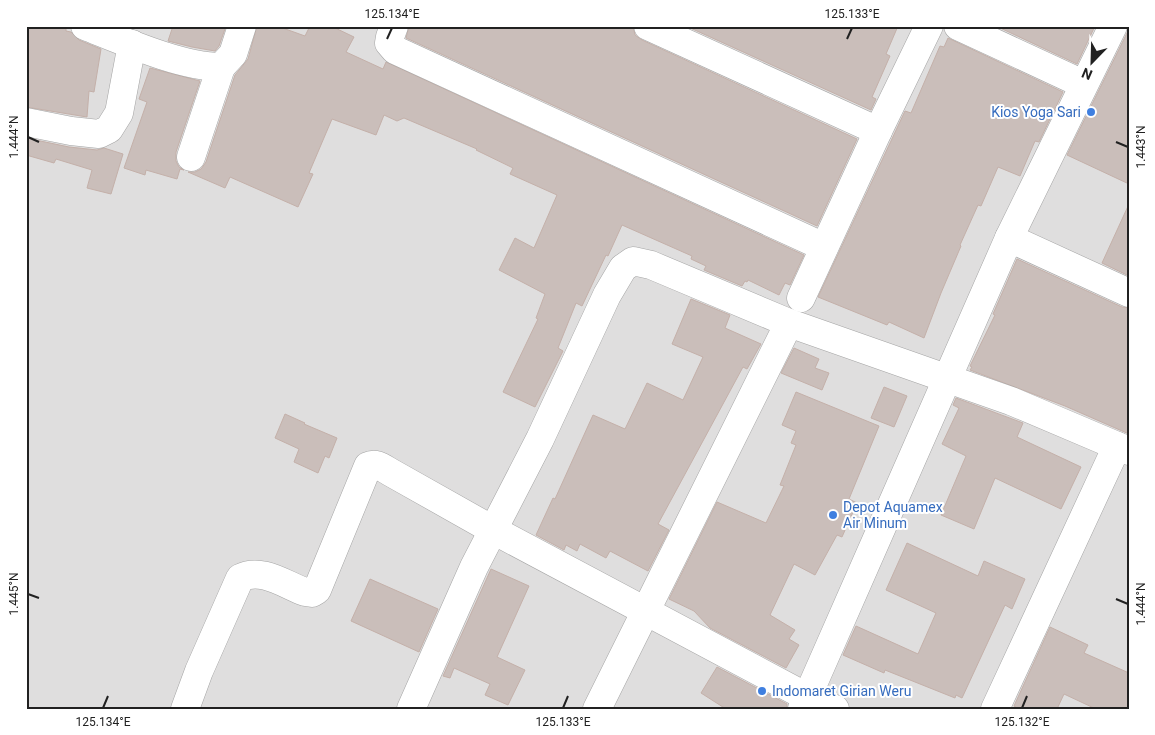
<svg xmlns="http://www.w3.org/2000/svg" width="1155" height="735" font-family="Roboto,sans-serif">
<rect width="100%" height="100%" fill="#f2ece7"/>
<rect fill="#dfdede" x="26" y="26" width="1103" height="683"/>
<g fill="#cabeba" stroke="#c4b0a9">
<path d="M26 26H66V31L71 32 79 40 101 49 94 92 89 91 87 117 26 107Z"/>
<path d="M173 26H226L219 46 215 51 192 47 168 41Z"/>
<path d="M257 26H277L305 36 310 26H331L354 37 346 52 383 69 386 62 804 255 790 285 785 283 779 295 748 280 747 282 745 281 742 286 704 270 706 266 691 259 692 256 622 225 608 256 606 255 582 306 576 303 558 348 563 351 535 407 503 392 538 319 536 318 545 294 499 270 515 238 534 248 557 195 510 174 513 168 476 150 477 149 404 118 397 121 384 115 376 135 332 119 309 173 313 174 298 207 230 177 225 188 188 172H195L201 169 206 162 235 75 248 59Z"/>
<path d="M409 26H633L635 35 642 40 857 139 817 226 406 38Z"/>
<path d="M686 26H898L886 54 890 56 872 97 876 99 871 110Z"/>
<path d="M996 26H1095L1077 64Z"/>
<path d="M1129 26V184L1067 155 1127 33Z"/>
<path d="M948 38 1063 92 1039 142 1035 141 1020 176 998 167 981 206 978 205 960 245 961 246 941 293 924 338 889 322 887 325 818 297 905 111 911 113 940 46 944 47Z"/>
<path d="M150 68 200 81 176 152V161L179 167 184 170 180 169 177 179 146 170 145 175 124 168 147 102 139 99Z"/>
<path d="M26 138 69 147 97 150 104 148 123 154 111 194 87 188 92 170 56 159 54 163 26 155Z"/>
<path d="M1129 204V276L1102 263Z"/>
<path d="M1017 259 1122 307 1129 308V434L1065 406 970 370 972 367 970 366 995 315 993 314Z"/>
<path d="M691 299 730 315 725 328 761 344 747 369 743 367 658 524 669 530 648 571 610 551 606 558 580 544 577 551 566 545 564 550 536 535 553 498 555 499 593 415 625 429 647 383 683 400 703 357 672 344Z"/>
<path d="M794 348 819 359 815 368 829 373 822 390 781 373Z"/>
<path d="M884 387 907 396 894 427 871 418Z"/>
<path d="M796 392 879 426 849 499 857 503 842 537 837 535 815 575 794 564 770 615 795 630 789 639 799 645 786 668 710 628 694 611 669 599 717 502 766 523 784 486 780 485 796 445 791 443 796 431 782 425Z"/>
<path d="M956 398 1023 423 1017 437 1081 467 1061 509 995 478 974 529 941 515 966 456 942 444 959 408 953 405Z"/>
<path d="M285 414 305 423 304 424 337 438 329 458 325 456 318 473 294 462 299 449 275 438Z"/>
<path d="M907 543 978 576 984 561 1025 579 1012 609 1005 605 962 698 956 695 955 698 885 670 884 673 843 655 856 626 918 654 936 613 886 590Z"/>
<path d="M491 569 529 586 497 657 525 670 508 705 485 695 490 684 454 668 450 678 443 676Z"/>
<path d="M370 579 438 609 419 652 351 621Z"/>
<path d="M1050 627 1088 645 1084 653 1129 673V709H1096L1064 694 1057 709H1019L1014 706Z"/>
<path d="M717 667 787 704V709H726L701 693Z"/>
</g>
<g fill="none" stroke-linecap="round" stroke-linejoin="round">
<g stroke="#a5a5a5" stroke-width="29">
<g id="minor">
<path d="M85 26C123 41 181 67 221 67L233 54 242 26"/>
<path d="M394 26 390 37 389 43 395 50 824 247"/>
<path d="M648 26 878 131"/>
<path d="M958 26 1083 84"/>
<path d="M26 122 71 131 99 134 109 129 119 113 132 44"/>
<path d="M191 157 221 67"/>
<path d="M1009 238 1129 293"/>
<path d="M801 298 878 131 929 26"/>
<path d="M185 709 199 671 240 578C261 567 284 584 305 592L312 593 317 590 368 466C376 462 383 468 390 472L493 530 807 697 835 709"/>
<path d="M411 709 474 567 540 439 607 295 623 268 633 261 651 265 789 323 1011 401 1129 451"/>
<path d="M597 709 789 323"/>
<path d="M802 709 1009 238 1113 26"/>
<path d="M995 709 1117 446"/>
</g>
</g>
<use href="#minor" stroke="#fff" stroke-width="28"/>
</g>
<path fill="none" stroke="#212121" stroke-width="2" d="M387 39 392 28M847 39 852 28M28 137 39 142M1116 142 1128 147M28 594 39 598M1116 599 1128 604M103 708 108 696M563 708 568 696M1022 708 1027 696"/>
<g fill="#3f7fe0" stroke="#fff" stroke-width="2">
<circle cx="1091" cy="112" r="5"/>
<circle cx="833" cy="515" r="5"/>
<circle cx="762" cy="691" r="5"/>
</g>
<g text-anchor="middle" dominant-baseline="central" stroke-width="4" stroke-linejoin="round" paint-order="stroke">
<g font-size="14" fill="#366cbe" stroke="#fff" text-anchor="start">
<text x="1081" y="112" text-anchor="end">Kios Yoga Sari</text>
<text x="843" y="507">Depot Aquamex<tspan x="843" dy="16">Air Minum</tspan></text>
<text x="772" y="691">Indomaret Girian Weru</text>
</g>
</g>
<rect width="1155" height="735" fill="none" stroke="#ffffff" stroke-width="55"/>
<g transform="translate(1092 62) rotate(203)" stroke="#ffffff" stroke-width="4" paint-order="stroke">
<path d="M0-4L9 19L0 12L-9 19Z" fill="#212121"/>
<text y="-8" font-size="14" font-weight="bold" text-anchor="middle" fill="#212121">N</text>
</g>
<rect x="28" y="28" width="1100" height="680" fill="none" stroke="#212121" stroke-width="2"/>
<g font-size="12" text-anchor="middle" fill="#212121">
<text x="392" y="18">125.134°E</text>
<text x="852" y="18">125.133°E</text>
<text transform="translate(14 137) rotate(-90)" y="4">1.444°N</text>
<text transform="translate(1141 147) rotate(-90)" y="4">1.443°N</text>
<text transform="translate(14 594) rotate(-90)" y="4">1.445°N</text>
<text transform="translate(1141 604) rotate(-90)" y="4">1.444°N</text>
<text x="103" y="726">125.134°E</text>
<text x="563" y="726">125.133°E</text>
<text x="1022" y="726">125.132°E</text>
</g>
</svg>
